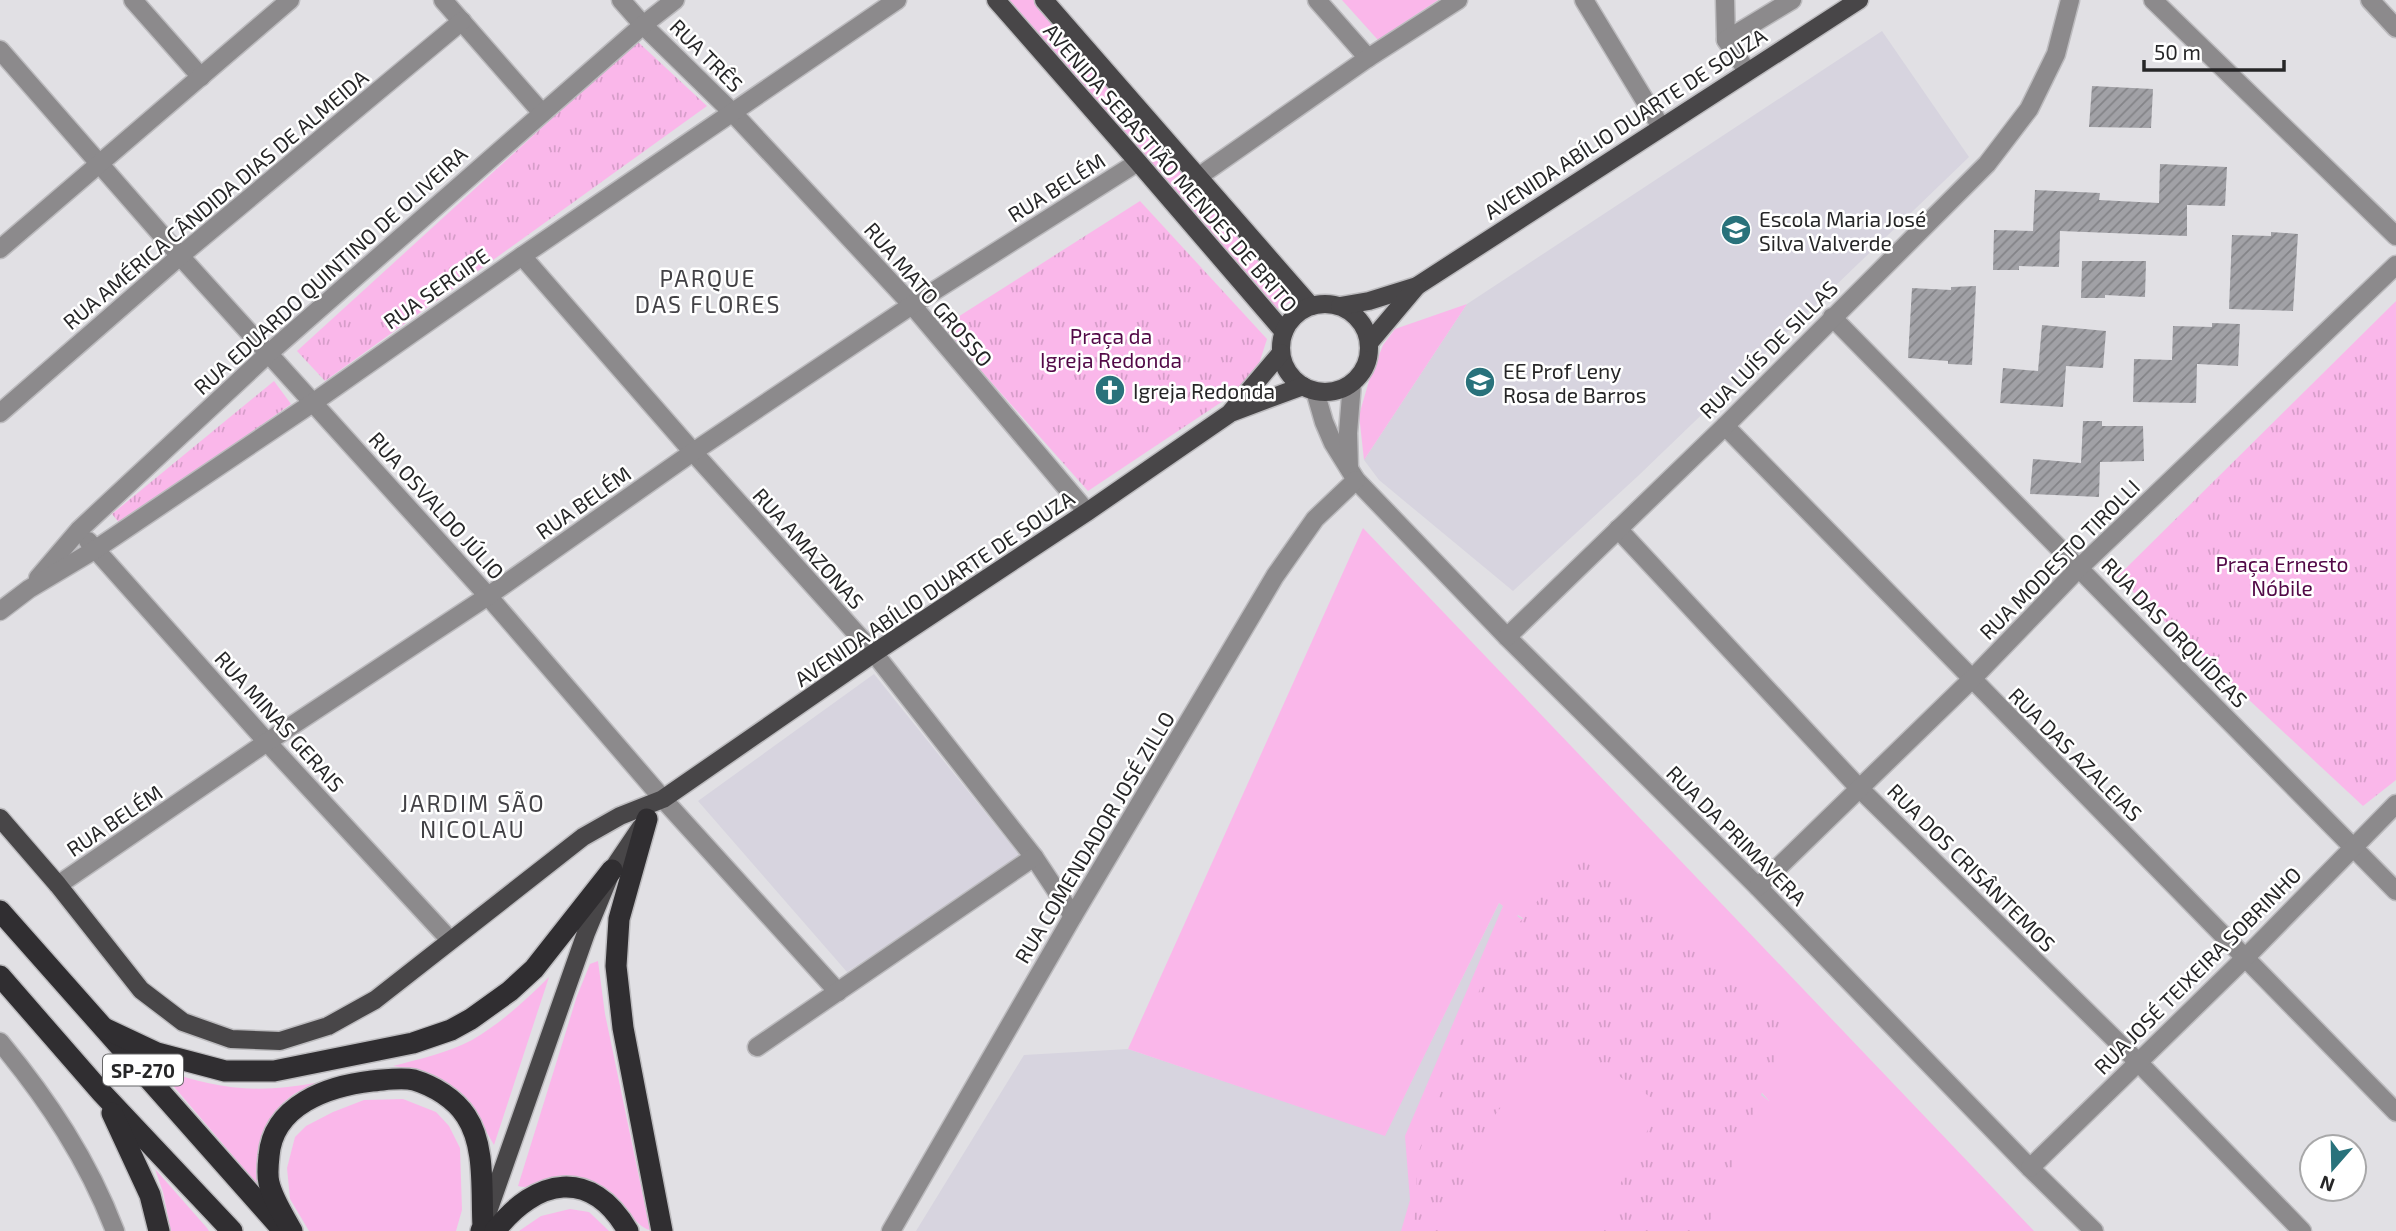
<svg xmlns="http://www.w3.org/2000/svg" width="2396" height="1231" font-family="'Exo 2',sans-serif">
<defs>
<pattern id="park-tufts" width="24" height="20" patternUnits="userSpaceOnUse" patternTransform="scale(1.75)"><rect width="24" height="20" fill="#fab7ea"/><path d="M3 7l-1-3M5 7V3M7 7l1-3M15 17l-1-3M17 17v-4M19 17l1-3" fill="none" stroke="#d69dc9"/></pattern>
<pattern id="building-hatch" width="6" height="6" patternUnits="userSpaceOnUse" patternTransform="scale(1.75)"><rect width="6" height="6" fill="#a1a1a6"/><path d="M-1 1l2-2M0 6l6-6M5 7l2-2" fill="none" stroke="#838387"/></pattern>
</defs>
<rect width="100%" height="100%" fill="#e1e0e4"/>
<g fill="#d7d4df">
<path d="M1882 31 1969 157 1638 476 1513 591 1379 480 1364 460 1467 304Z"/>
<path d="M874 674 1021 857 847 972 698 801Z"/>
<path d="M1499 903 1727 1051 1877 1231H916L1024 1055 1128 1049 1385 1135Z"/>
</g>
<g fill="#fab7ea" fill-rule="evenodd">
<path d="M1007 0H1038L1295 300 1275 310Z"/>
<path d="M1342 0H1438L1378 40Z"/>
<path d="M1467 304 1364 460 1359 415 1369 381 1383 345 1395 329Z"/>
<path d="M1363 528 2034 1231H1401L1410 1200 1405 1136 1503 906 1499 903 1385 1136 1128 1049ZM1518 915 1727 1051 1769 1101 1517 916Z"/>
<path d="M598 961 605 1014 650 1230C635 1227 620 1198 605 1190 598 1187 559 1182 550 1182 538 1181 530 1190 518 1186L577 996 590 964Z"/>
<path d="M549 977 494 1145C466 1094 453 1074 393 1066 419 1059 448 1053 472 1040 501 1023 525 1001 549 977Z"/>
<path d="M158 1068C218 1090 257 1094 320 1082 312 1086 302 1089 294 1094 264 1114 259 1150 257 1184Z"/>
<path d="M403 1099 436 1112 449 1126 460 1148 462 1210 456 1231H309L290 1199 287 1168 295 1137 306 1126 333 1112 364 1100Z"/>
<path d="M155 1169 207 1228 209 1231H171L163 1192Z"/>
<path d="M570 1209 589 1212 609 1231H519L541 1216Z"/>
</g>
<g fill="url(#park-tufts)">
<path d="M637 41 707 106 325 381 297 351Z"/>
<path d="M1140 201 1267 339 1257 370 1247 385 1088 491 942 327Z"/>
<path d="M2396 301V780L2363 806 2117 577Z"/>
<path d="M274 381 291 404 121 525 112 514Z"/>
<path d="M1576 855 1781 1005 1780 1048 1706 1231H1604L1611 1202 1661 1104 1563 1039 1523 1078 1489 1123 1443 1231H1414L1412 1229 1416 1208 1417 1156 1493 954Z"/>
</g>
<g fill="url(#building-hatch)">
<path d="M2092 86 2153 89 2151 128 2089 127Z"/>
<path d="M2160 164 2227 167 2225 206 2187 205V236L2060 231 2059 267 2019 266V270H1993L1994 230 2033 231 2035 190 2100 193 2099 200 2159 203Z"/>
<path d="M2271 232 2298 234 2293 311 2229 309 2232 235 2271 236Z"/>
<path d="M2082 261H2146L2145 297 2105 295V298H2081Z"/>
<path d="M1976 286 1972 365 1948 364V361L1908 358 1912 288 1951 290V287Z"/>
<path d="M2212 323 2240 324 2238 366 2197 364 2196 403 2133 402 2134 359 2172 360 2173 326 2212 327Z"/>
<path d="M2042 325 2106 331 2103 368 2066 366 2063 407 2000 403 2003 368 2038 371Z"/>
<path d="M2083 421H2102V426H2143L2144 461 2100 462 2099 497 2030 494 2033 459 2081 463Z"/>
</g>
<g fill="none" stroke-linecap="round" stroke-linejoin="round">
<g stroke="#bcbbbe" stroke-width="21">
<g id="minor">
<path d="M133 0 201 77"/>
<path d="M443 0 542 113"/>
<path d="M621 0 643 25 732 112 912 305 1087 512"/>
<path d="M1317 0 1368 58"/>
<path d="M1584 0 1661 127"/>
<path d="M1725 0 1726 40 1747 71"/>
<path d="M2153 0 2396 236"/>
<path d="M2370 0 2396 28"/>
<path d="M1726 40 1792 0"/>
<path d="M0 50 180 256 488 596 663 799 838 992"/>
<path d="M1198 177 1368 58 1458 0"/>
<path d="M0 249 290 0"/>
<path d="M522 256 693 452 874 653 1034 857 1073 916"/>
<path d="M1832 317 2396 891"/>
<path d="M1315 391 1324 422 1333 443 1356 480 1507 637 1758 887 2030 1168 2094 1231"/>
<path d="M0 413 180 256 462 21"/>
<path d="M1725 426 2396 1112"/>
<path d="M1349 468 1348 433 1352 383"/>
<path d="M1618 529 1859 788 2137 1061 2302 1231"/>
<path d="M88 541 267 742 450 940"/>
<path d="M38 578 79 530 269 353 643 25 675 0"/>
<path d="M0 611 29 589 96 549 314 402 522 256 897 0"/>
<path d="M1507 637 1725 426 1987 164 2029 109 2056 54 2070 0"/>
<path d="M58 885 267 742 488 596 693 452 912 305 1138 162"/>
<path d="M1758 887 1971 680 2079 568 2396 265"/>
<path d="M0 1042C48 1100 88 1160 115 1231"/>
<path d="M757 1047 1034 857"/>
<path d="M2030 1168 2245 958 2396 804"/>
<path d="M891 1231 1073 916 1275 576 1315 519 1356 480"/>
</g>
</g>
<g stroke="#bcbbbe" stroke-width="21">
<g id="major">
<path d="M996 0 1138 162 1284 332"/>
<path d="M1044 0 1311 306"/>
<circle cx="1325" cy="348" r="44"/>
<path d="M1340 306 1369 301 1417 286 1859 0"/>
<path d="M1369 343 1417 286"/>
<path d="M1233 412 1303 386"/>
<path d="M0 818 58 885 141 990 183 1022 231 1039 280 1041 328 1026 375 1000 583 837 620 816 663 799 874 653 1087 512 1229 414 1281 353"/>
<path d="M485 1220 586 933 612 870 641 827"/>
</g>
</g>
<g stroke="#bcbbbe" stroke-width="24">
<g id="highway">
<path d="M647 819 619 919 616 966 623 1028 662 1231"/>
<path d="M0 911 280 1227"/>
<path d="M0 976 102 1093 232 1231"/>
<path d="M106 1029 157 1053 225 1071H274L413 1043 451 1030 471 1019 510 991 534 969 612 870"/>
<path d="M112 1113 150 1195 159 1231"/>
<path d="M292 1231C284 1216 273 1200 269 1183 267 1175 268 1165 269 1156 273 1105 328 1086 372 1081 386 1080 401 1077 414 1080 434 1086 455 1099 466 1116 486 1146 481 1192 483 1226L481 1231"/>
<path d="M495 1231C536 1178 591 1167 628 1231"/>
</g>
</g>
<use href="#minor" stroke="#8c8a8c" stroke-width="18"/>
<use href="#major" stroke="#484648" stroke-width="18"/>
<use href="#highway" stroke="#302e31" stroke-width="21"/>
</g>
<defs>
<g id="school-disc" transform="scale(1.575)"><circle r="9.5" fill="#29727b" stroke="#fff"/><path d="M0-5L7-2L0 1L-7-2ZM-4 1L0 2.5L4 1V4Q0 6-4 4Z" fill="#fff"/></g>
<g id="church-disc" transform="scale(1.575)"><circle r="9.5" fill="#29727b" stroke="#fff"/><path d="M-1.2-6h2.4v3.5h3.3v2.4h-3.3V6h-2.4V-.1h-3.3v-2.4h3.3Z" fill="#fff"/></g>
</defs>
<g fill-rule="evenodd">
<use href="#school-disc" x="1736" y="230"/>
<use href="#school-disc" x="1480" y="382"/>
<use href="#church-disc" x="1110" y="390"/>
</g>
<g text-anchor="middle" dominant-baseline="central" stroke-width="5" stroke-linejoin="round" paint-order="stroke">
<rect fill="#fff" stroke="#676768" stroke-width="2" x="103" y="1054.5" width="80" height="31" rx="5"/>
<g font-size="19" font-weight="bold" fill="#262627">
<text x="143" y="1070">SP-270</text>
</g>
<g font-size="21" fill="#262627" stroke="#fff">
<text transform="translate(707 55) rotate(45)">RUA TRÊS</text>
<text transform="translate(1625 123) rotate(-33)">AVENIDA ABÍLIO DUARTE DE SOUZA</text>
<text transform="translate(1171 167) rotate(49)">AVENIDA SEBASTIÃO MENDES DE BRITO</text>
<text transform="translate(1056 187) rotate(-32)">RUA BELÉM</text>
<text transform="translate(215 199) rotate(-40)">RUA AMÉRICA CÂNDIDA DIAS DE ALMEIDA</text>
<text transform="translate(330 270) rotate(-42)">RUA EDUARDO QUINTINO DE OLIVEIRA</text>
<text transform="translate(436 288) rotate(-35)">RUA SERGIPE</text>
<text transform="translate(929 294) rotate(49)">RUA MATO GROSSO</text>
<text transform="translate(1768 349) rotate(-45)">RUA LUÍS DE SILLAS</text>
<text transform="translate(583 502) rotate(-35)">RUA BELÉM</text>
<text transform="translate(437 505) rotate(48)">RUA OSVALDO JÚLIO</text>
<text transform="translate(809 548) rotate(48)">RUA AMAZONAS</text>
<text transform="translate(2059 559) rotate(-45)">RUA MODESTO TIROLLI</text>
<text transform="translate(934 588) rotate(-34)">AVENIDA ABÍLIO DUARTE DE SOUZA</text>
<text transform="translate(2175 632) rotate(46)">RUA DAS ORQUÍDEAS</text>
<text transform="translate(280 721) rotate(48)">RUA MINAS GERAIS</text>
<text transform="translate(2076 754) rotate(45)">RUA DAS AZALEIAS</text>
<text transform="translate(114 820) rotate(-34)">RUA BELÉM</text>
<text transform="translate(1737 835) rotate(45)">RUA DA PRIMAVERA</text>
<text transform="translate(1094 837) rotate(-59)">RUA COMENDADOR JOSÉ ZILLO</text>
<text transform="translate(1972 867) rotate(45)">RUA DOS CRISÂNTEMOS</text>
<text transform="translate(2197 970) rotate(-45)">RUA JOSÉ TEIXEIRA SOBRINHO</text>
</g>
<g font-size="21" fill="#262627" stroke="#fff" text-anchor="start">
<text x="1759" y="218">Escola Maria José<tspan x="1759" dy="24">Silva Valverde</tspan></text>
<text x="1503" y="370">EE Prof Leny<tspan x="1503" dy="24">Rosa de Barros</tspan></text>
<text x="1133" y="390">Igreja Redonda</text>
</g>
<g font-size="21" fill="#520947" stroke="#fff">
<text x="1111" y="335">Praça da<tspan x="1111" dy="24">Igreja Redonda</tspan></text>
<text x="2282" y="563">Praça Ernesto<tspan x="2282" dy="24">Nóbile</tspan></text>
</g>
<g font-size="23" letter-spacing="2" fill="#424145" stroke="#fff">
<text x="708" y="278">PARQUE<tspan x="708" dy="26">DAS FLORES</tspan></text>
<text x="473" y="803">JARDIM SÃO<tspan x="473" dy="26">NICOLAU</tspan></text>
</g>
</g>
<g transform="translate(2333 1168) rotate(200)"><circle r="33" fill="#ffffff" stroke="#a8a8a9" stroke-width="2"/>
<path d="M0-5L12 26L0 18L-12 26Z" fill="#29727b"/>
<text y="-10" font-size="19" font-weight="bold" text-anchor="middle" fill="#262627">N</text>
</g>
<path d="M2144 60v10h140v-10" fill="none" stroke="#262627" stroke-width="3.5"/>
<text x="2154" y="60" font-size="21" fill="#262627" stroke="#ffffff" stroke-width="5" paint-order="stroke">50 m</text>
</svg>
